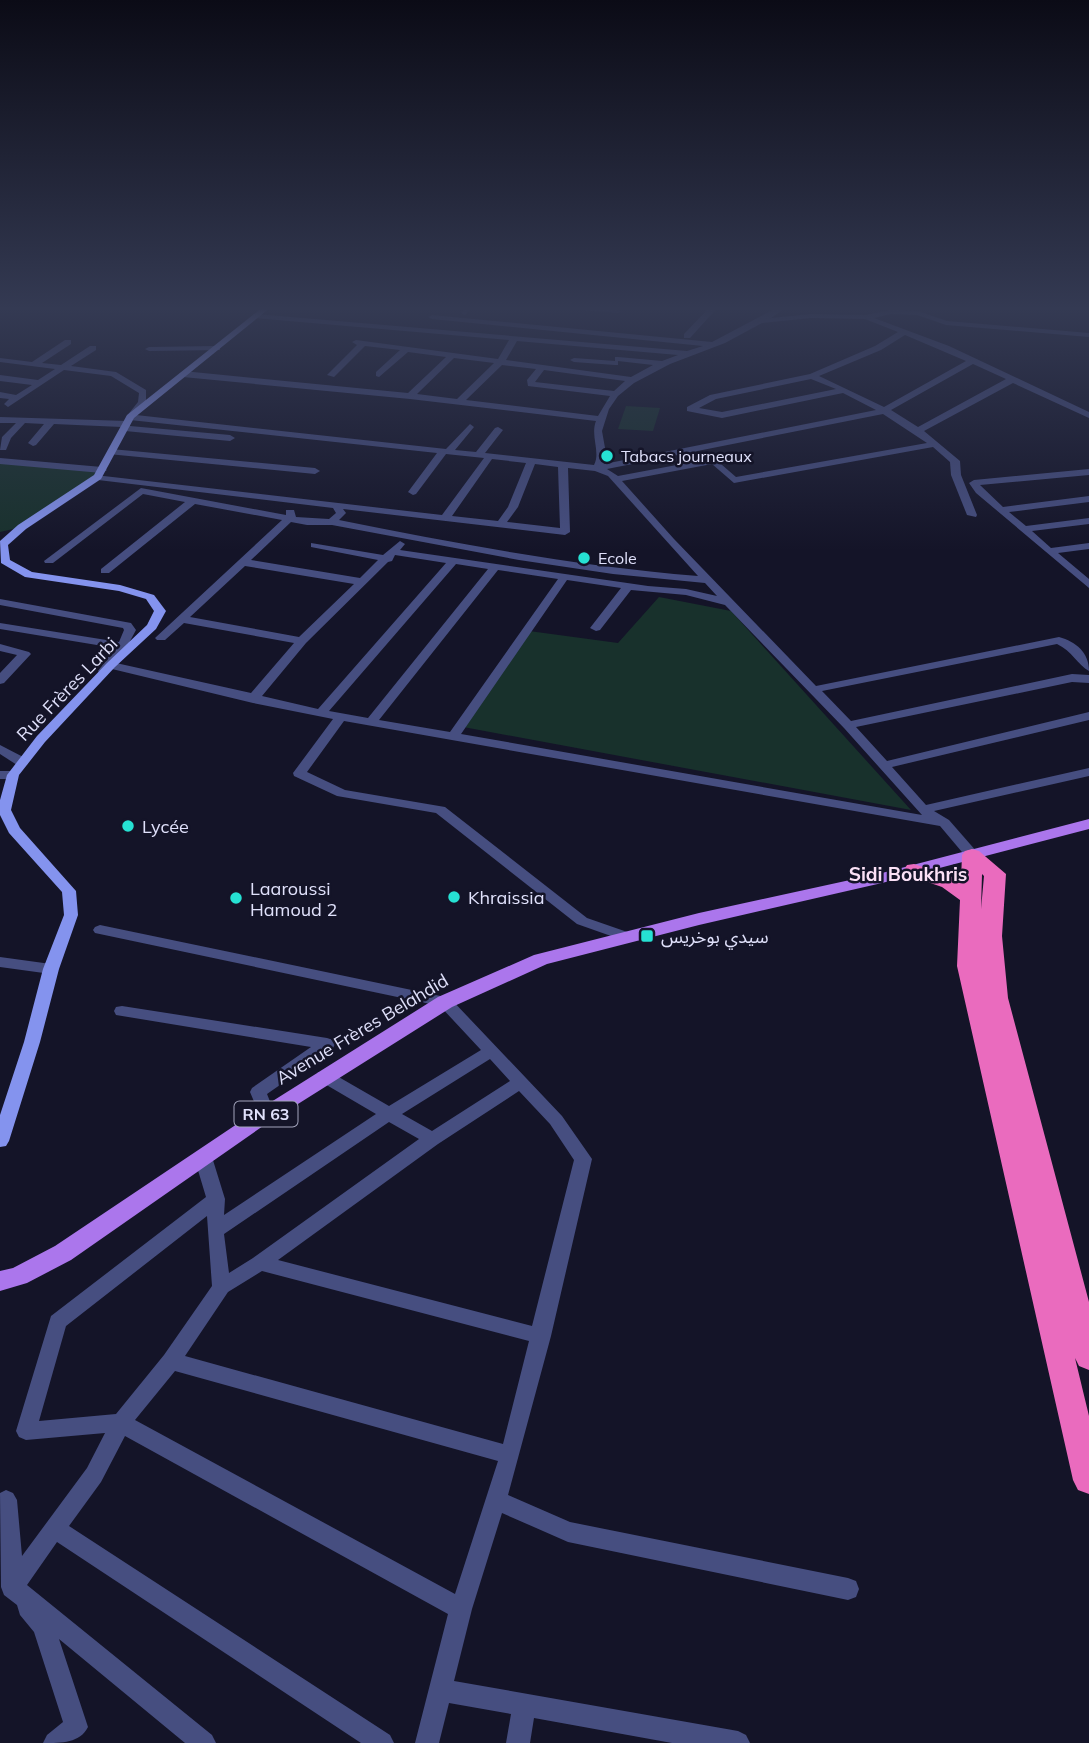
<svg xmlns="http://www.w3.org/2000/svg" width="1089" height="1743" font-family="Mulish,'Noto Sans Arabic',sans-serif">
<rect width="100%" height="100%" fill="#141428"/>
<g fill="#18312c">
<path d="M626 406 660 408 653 431 618 429Z"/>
<path d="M0 461 102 470 22 527 0 532Z"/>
<path d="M659 597 731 611 911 810 458 726 529 631 618 643Z"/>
</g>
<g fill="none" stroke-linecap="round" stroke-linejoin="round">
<g fill="#464e80" fill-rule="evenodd">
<path d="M465 307H473L465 315 461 313Z"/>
<path d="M566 307H595L622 311 618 313 570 309Z"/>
<path d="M710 307H718L690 338H684V334Z"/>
<path d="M778 307H787L771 318 811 314 866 315 891 310 918 311 947 321 1089 333V337L946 325 917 315 891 314 874 318 949 346 1089 412V418L1013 383 924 431 960 461 961 475 977 515 976 517 967 515 951 475 950 462 933 447 734 483 712 464 622 481 674 539 816 686 1059 637C1076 642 1089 652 1089 671 1078 665 1072 651 1057 644L822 691 851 721 1072 674 1089 675V683L1072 682 856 727 887 761 1089 712V720L892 767 926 805 1089 768V776L934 811 949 820 977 852 979 855 977 858H967L940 826 344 721 307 772 345 790 445 807 587 918 633 934 635 937 633 940 628 942 577 924 436 813 337 796 294 776 293 773 333 719 253 703 112 669 108 673H100L98 671 115 648 0 629V623L119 642 124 630 123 628 0 605V599L131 623 136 630 129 643 136 647 130 650H125L116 663 251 693 294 643 184 623 165 640H157L155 638 282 520 195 504 109 573H101V569L185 502 143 494 53 563H45L44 561 141 488 286 515V510H294L296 517 329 519 336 513 333 508 98 480 95 479V475L442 515 484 458 446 454 416 494 413 495 408 492 437 453 130 420 126 417 138 402 139 393 111 376 64 370 8 407 4 404 9 399 0 398V392L16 395 32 385 0 381V375L38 380 55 369 0 362V358L32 362 65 340H71V344L42 363 61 365 90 346H96V350L71 366 116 372 146 390V402L136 415 446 449 470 424 474 427 455 450 476 452 495 428 498 427 503 430 485 453 594 465C601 452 590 436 596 421L410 399 183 377 179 374 183 371 408 393 446 357 408 352 379 377 376 376V372L400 350 365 346 334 377 327 375 357 345 352 342 356 340 498 359 509 340 253 318V314H256L687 351 703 346 432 319 428 317 432 315 712 342ZM811 318 865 319 898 332 875 346 810 374 710 395 687 407V411L722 418 843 393 876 410 604 464 607 459 602 431 609 409 618 396 634 383 670 364 725 343 762 323ZM905 335 966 361 884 407 819 376 881 350ZM517 341 678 355 662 361 618 357H615V361L574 358 570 360 574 362 615 365H618V361L653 365 631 377 506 360ZM454 358 494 363 457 399 417 394ZM973 364 1006 379 918 427 891 410ZM502 365 536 369 527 380 528 386 610 396 598 416 466 400ZM544 370 625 381 614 391 535 382ZM811 379 836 389 722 412 699 408 716 399ZM883 414 927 443 736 477 714 458 618 476 607 469ZM492 459 526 463 508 507 498 521 452 516ZM535 464 558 467 560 528 507 522 518 507ZM568 468 595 471 608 476 698 576C577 566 458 544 339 520L346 513 343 509 565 535 570 532ZM291 522 307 525H332L519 560 613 574 705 583 717 596 686 589 648 586 400 550 405 544 400 541 383 555 311 543V547L378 560 360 578 251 560ZM395 555 446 563 318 709 262 696 306 643 388 562 392 561ZM456 564 488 569 368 718 329 711ZM245 566 354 584 299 637 190 617ZM498 570 558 579 450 732 379 720ZM567 580 621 588 590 628 596 631 600 630 631 590 686 595 725 605 844 728 922 815 461 734Z"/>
<path d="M217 346H220V350L149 351 145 349 149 347Z"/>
<path d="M0 417 127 421 130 422V426L230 435 235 438 230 441 125 431 122 430V427L54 424 36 445 33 446 28 443 44 424 25 423 11 438 6 450H0L2 437 16 423H0Z"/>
<path d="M111 449 315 468 320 471 315 474 108 454V450Z"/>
<path d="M0 458 102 467 107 470 102 473 0 464Z"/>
<path d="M1089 469V475L980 485 1003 507 1089 496V502L1009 512 1026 526 1089 518V524L1032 531 1051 548 1089 543V549L1058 553 1089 579V588L976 493 969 483 974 480Z"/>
<path d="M0 644 29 652 31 654 4 683 0 684V673L17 655 0 651Z"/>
<path d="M0 745 27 759 28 762 27 765H17L0 754Z"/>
<path d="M0 771H13L19 775 13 779H0Z"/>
<path d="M100 925 450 998 562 1116 592 1159 551 1336 508 1495 570 1522 848 1578 856 1581 859 1589 856 1597 848 1600 568 1542 502 1513 472 1609 454 1681 738 1731 746 1735 750 1743H672L534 1718 530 1743H506L511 1714 449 1703 439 1743H415L448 1614 125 1436 101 1482 69 1526 390 1735 394 1743H361L57 1542 27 1585 212 1735 216 1743H185L59 1639 88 1727C80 1743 62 1743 43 1743L47 1735 63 1722 34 1632 20 1615 17 1605 4 1595 1 1587 0 1493 6 1490 13 1493 17 1500 22 1556 87 1468 105 1433 26 1440 19 1437 16 1431 51 1316 206 1197 194 1157 197 1152 203 1150 209 1152 212 1157 225 1199 224 1215 376 1114 318 1080 316 1076 318 1072H330L389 1106 481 1050 440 1006 95 933 93 930 95 927ZM490 1059 510 1081 432 1131 402 1114ZM519 1091 550 1124 574 1160 532 1326 278 1260 438 1144ZM389 1122 419 1139 253 1258 229 1273 224 1234ZM207 1216 212 1286 164 1355 116 1414 39 1421 66 1326ZM262 1271 529 1341 503 1444 185 1356 228 1292ZM175 1371 498 1461 455 1594 135 1420Z"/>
<path d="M0 957 51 964 59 969 51 974 0 967Z"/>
<path d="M122 1006 327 1038 333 1040 335 1044 333 1048 267 1094 275 1114 273 1118 267 1120 261 1118 250 1092 252 1088 311 1047 116 1015 114 1011 116 1007Z"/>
</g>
<path fill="#8493ee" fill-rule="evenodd" d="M263 307H271L134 418 101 479 26 529 8 545 10 560 32 572 120 585 154 595 166 611 156 629 115 667 45 742 19 775 11 810 20 828 76 891 78 915 59 969 40 1042 9 1141 6 1146 0 1147V1115L24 1042 43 969 64 915 62 892 9 833 0 815V800L7 775 37 736 107 663 147 625 154 611 146 599 119 591 25 577 1 563 0 541 18 525 94 475 127 415Z"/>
<path fill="#ab76ec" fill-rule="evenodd" d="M1089 819V829L882 883 699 925 547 964 452 1007 263 1126 71 1260 27 1283 0 1291V1271L13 1268 55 1246 249 1116 438 997 534 955 699 913 882 873Z"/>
<path fill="#ea6bbe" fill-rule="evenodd" d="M972 849 979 851 1006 874 1002 936 1008 998 1089 1302V1370L1079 1366 1075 1358 1089 1416V1494L1078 1490 1073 1480 957 966 960 900 942 887 907 875 904 870 907 865 914 864 961 880 962 855 965 851ZM982 874 984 876 981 909Z"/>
</g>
<linearGradient id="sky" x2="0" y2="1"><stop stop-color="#0b0b16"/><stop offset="0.56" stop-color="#343a53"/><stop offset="1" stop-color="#343a53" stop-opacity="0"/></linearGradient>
<rect width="1089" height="551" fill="url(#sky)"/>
<g fill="#26e1d3" stroke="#141428" stroke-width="2.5">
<circle cx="607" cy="456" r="7"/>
<circle cx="584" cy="558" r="7"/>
<circle cx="128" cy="826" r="7"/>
<circle cx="454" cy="897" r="7"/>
<circle cx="236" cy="898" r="7"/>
<rect x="640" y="929" width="14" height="14" rx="3.5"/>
</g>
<g text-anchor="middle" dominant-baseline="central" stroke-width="5" stroke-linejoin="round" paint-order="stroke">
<g font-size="16" fill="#e0e1fb" stroke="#141428" text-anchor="start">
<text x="621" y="456">Tabacs journeaux</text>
<text x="598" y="558">Ecole</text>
</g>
<rect fill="#141428" stroke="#a3a4bc" stroke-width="2" x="234.5" y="1101.5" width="63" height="25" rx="5"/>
<g font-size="16" font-weight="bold" fill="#e0e1fb">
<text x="266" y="1114">RN 63</text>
</g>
<g font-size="18" fill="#e0e1fb" stroke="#141428">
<text transform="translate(67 689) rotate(-46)">Rue Frères Larbi</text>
<text transform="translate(362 1029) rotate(-31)">Avenue Frères Belahdid</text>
</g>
<g font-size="18" fill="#e0e1fb" stroke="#141428" text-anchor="start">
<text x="142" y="826">Lycée</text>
<text x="250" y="888">Laaroussi<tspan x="250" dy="21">Hamoud 2</tspan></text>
<text x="468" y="897">Khraissia</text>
<text x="661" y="936">سيدي بوخريس</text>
</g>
<g font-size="19" font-weight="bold" fill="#fbe1f6" stroke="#141428">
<text x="908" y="874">Sidi Boukhris</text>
</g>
</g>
</svg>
